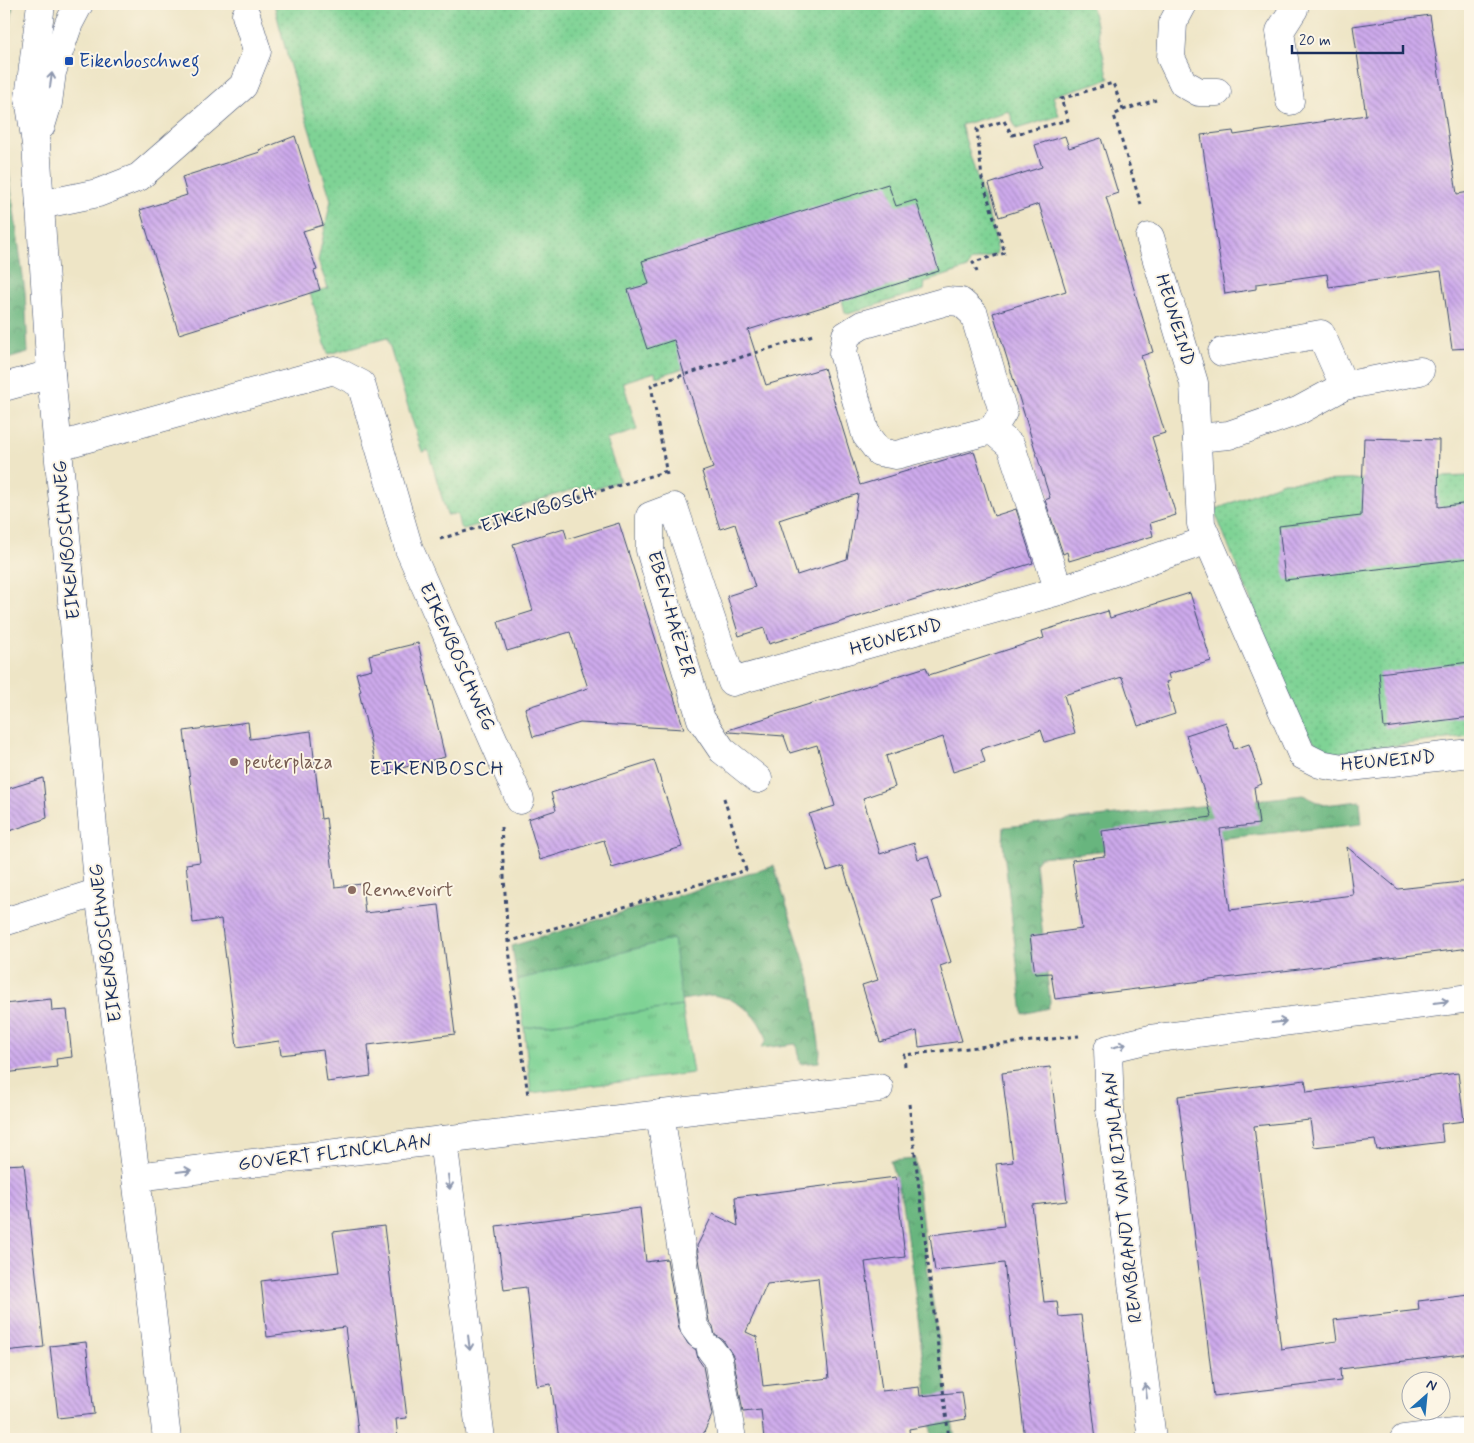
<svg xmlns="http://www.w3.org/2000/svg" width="1474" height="1443" font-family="Mynerve,sans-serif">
<defs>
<pattern id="grass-dots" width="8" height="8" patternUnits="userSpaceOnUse" patternTransform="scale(1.25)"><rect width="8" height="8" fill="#7fd395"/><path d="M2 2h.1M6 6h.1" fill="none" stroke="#6db583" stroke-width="1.8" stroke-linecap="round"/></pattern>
<pattern id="forest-crowns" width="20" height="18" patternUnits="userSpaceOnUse" patternTransform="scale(1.25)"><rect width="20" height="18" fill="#67b57e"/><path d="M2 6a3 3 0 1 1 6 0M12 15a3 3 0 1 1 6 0" fill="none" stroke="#54946a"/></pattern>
<pattern id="park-tufts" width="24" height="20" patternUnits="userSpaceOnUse" patternTransform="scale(1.25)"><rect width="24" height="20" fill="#7fd395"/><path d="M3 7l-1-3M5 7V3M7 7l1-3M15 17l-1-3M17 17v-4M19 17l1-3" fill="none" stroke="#6db583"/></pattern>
<pattern id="building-back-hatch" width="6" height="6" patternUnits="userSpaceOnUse" patternTransform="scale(1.25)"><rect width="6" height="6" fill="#ceaaec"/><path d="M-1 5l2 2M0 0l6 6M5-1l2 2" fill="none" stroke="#a68bc2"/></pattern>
</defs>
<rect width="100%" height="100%" fill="#fcf5e5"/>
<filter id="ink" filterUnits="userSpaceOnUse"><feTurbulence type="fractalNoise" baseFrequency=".02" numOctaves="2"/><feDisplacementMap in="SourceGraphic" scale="10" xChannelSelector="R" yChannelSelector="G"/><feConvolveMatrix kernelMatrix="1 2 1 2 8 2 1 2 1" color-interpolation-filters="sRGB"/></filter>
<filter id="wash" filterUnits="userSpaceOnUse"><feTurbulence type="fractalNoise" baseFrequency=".0096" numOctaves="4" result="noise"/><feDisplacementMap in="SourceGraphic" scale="20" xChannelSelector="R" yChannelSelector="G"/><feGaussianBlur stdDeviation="1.12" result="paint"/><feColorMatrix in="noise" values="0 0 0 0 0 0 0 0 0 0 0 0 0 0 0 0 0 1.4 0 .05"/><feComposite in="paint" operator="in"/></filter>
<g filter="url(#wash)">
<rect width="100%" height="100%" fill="#eee5c6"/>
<g fill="url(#grass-dots)" stroke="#4d817a">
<path d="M274 4H1091L1109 79 1053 96 1059 116 1016 129 1009 111 961 125 997 244 995 245 997 250 996 254 970 262 968 268 925 282 924 290 848 314 845 312 842 300 746 330V348L656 377 655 372 623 382 637 430 606 440 620 481 586 492 584 486 520 506 521 512 464 529 460 527 457 514 447 515 428 450 422 452 387 338 328 354 310 293 328 288 318 261 331 200 289 63Z"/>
<path d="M1470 476V736L1336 753 1318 746 1302 727 1214 510 1283 482Z"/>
</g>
<g fill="url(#forest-crowns)" stroke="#41726e">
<path d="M4 4H13L4 81Z"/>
<path d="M4 135 25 292 28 353 4 360Z"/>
<path d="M1303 795 1324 805 1360 801 1362 824 1040 857 1035 863 1050 1002 1048 1008 1023 1014 1003 843 1004 827Z"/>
<path d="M774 866 810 979 820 1051 819 1062 800 1064 796 1044 761 1048 766 1041V1036L759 1023 750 1011 730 999 713 995 681 1000 673 939 517 980 512 946Z"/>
<path d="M915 1159 928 1272 955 1439H932L914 1284 902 1203 890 1161Z"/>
</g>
<path fill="url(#park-tufts)" stroke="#4d817a" d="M682 1006 693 1073 531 1093 524 1028Z"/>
<path fill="#7fd395" stroke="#4d817a" d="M673 939 682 1006 524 1028 517 980Z"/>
<g id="blocks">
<g fill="url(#building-back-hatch)" fill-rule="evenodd">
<path d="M1430 15 1457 194 1470 192V348L1452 349 1441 271 1329 287 1327 274 1256 284V289L1225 294 1201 135 1233 131 1234 135 1366 115 1353 26Z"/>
<path d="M295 136 323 225 303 231 317 270 314 271 320 290 179 334 140 210 187 195 182 177 260 152 259 150Z"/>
<path d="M1065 136 1069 148 1101 138 1118 193 1106 197 1153 352 1141 356 1165 433 1152 437 1176 515 1150 523 1153 536 1069 561 1067 552 1063 554 1045 500 1050 498 993 313 1066 291 1039 204 999 217 989 184 1042 167 1035 145Z"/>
<path d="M888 184 896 206 916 200 939 271 748 330 766 385 824 368 860 485 974 451 994 516 1016 509 1033 563 769 644 764 628 739 636 727 596 755 587 735 524 720 529 702 472 713 468 674 340 647 349 628 290 649 284 642 261ZM858 494 847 559 797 575 779 520Z"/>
<path d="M1364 438 1439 440 1438 507 1470 503V558L1285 580 1279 526 1361 516Z"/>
<path d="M619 523 684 729 580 723 533 737 525 708 588 688 570 632 507 651 498 622 533 611 513 544 564 528 567 539Z"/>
<path d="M1190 593 1211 661 1168 674 1170 681 1166 682 1175 714 1138 726 1122 677 1064 695 1075 733 1045 742 1041 730 981 749 985 762 953 772 943 737 886 756 895 787 863 798 880 854 914 843 918 859 928 856 941 898 932 901 951 962 940 966 962 1041 919 1047 917 1031 880 1042 862 985 878 980 843 866 827 871 809 814 835 806 817 745 790 753 784 736 729 732 728 730 926 667 929 675 1044 638 1042 631 1108 611 1110 618Z"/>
<path d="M418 643 445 757 378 774 359 692 361 691 356 673 372 669 369 655Z"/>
<path d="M1470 662V717L1384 728 1379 673Z"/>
<path d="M248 722 250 739 311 731 321 819 326 818 335 887 362 884 365 913 439 905 455 1034 368 1045 371 1076 327 1082 323 1050 281 1055 279 1041 237 1047 221 919 193 923 186 864 200 862 184 731Z"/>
<path d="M1226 722 1234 749 1249 744 1262 784 1254 787 1259 824 1220 829 1230 910 1353 895 1347 847 1398 889 1470 881V948L1055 999 1051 973 1035 974 1030 936 1082 929 1072 860 1105 856 1102 831 1212 817 1186 735Z"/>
<path d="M654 760 682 847 612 868 604 840 540 860 528 819 556 810 551 793Z"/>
<path d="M43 778 47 818 4 833V790Z"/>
<path d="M51 999 52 1011 67 1010 72 1057 56 1059 57 1067 4 1073V1004Z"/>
<path d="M1050 1067 1067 1201 1032 1205 1044 1302 1057 1301 1059 1317 1081 1315 1096 1439H1025L1004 1263 935 1271 930 1235 1004 1226 996 1164 1013 1162 1002 1073Z"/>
<path d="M1458 1073 1464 1121 1441 1124 1443 1142 1377 1150 1375 1140 1314 1147 1310 1120 1254 1126 1281 1349 1337 1341 1334 1320 1419 1310 1418 1301 1470 1295V1353L1340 1369 1341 1381 1214 1396 1178 1096 1305 1080 1307 1092Z"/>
<path d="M24 1164 44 1347 4 1351V1165Z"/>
<path d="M896 1177 905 1257 865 1262 882 1391 919 1387 920 1396 962 1392 966 1419 909 1429 910 1439H764L761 1410 743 1412 733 1356 723 1340 715 1335 713 1326 709 1321 697 1246 713 1214 738 1226 735 1197ZM818 1278 829 1378 763 1386 757 1337 746 1332 767 1284Z"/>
<path d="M640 1208 646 1262 667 1259 679 1329 688 1344 696 1350 698 1359 703 1366 712 1415 701 1439H559L551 1384 537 1386 526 1287 504 1290 496 1226Z"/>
<path d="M384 1226 407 1418 396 1419 398 1439H359L345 1327 267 1337 261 1281 339 1272 333 1232Z"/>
<path d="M86 1342 94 1414 58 1418 50 1346Z"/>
</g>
</g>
</g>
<g filter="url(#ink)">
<use href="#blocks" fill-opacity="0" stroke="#3b4a6e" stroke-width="1"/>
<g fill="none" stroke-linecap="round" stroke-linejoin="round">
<g stroke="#3b4a6e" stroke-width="29">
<g id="minor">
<path d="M41 4 29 98 36 144 51 374 99 892 136 1177 167 1439"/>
<path d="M1183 4 1173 23 1171 58 1183 83 1199 92H1217"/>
<path d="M1290 101 1280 31 1294 9 1293 4"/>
<path d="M41 126 48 103 52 72 69 23 79 4"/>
<path d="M40 205 98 193 139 177 243 86 257 51 246 15"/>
<path d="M1150 237 1194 383 1201 524 1302 755 1320 764 1342 768 1470 753"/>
<path d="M947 301 961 302 974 314 1003 412 992 430 896 455 879 452 866 435 843 353 846 335 862 325Z"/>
<path d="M1222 352 1321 334 1344 386"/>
<path d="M4 387 51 374"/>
<path d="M992 430 1011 446 1059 591"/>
<path d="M1197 438 1229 435 1298 411 1344 386 1420 371"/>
<path d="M59 446 334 370 361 384 409 549 520 800"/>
<path d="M758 779 722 750 701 719 650 550V516L674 507 732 682 1059 591 1208 540"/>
<path d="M4 922 99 892"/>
<path d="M660 1114 694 1327 700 1335"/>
<path d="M443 1140 879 1088"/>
<path d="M136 1177 443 1140 481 1439"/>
<path d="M711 1350 718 1359 732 1439"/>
<path d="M1152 1439 1110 1110 1108 1049 1150 1039 1470 998"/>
<path d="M1404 1439 1470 1431"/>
</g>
</g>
<g stroke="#3b4a6e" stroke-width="3" stroke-dasharray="4 4" stroke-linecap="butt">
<path d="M1141 205 1114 115 1123 110 1156 100"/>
<path d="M977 272 973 262 1005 253 982 179 977 129 1004 121 1012 135 1068 120 1061 99 1113 83 1123 110"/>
<path d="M667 475 651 385 813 335"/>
<path d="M440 539 667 471"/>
<path d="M501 827 508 942 528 1096"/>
<path d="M508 942 746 870 723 795"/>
<path d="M905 1066 904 1055 1079 1036"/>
<path d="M909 1104 949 1439"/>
</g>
<use href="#minor" stroke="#fff" stroke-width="28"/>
</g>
<defs><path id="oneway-shaft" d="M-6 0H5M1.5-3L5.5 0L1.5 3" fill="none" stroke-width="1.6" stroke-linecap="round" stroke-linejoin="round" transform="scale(1.25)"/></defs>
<g stroke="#8d97ae">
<use href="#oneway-shaft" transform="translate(51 80) rotate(-82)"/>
<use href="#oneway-shaft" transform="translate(1441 1002) rotate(-7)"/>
<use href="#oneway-shaft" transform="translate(1279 1022) rotate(-7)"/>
<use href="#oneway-shaft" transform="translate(1119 1046) rotate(-14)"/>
<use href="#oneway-shaft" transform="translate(184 1171) rotate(-7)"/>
<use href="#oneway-shaft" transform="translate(449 1182) rotate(83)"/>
<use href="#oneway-shaft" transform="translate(469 1343) rotate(83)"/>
<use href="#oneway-shaft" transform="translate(1146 1391) rotate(-97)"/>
</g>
</g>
<rect fill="#1a4fb4" stroke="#fcf5e5" stroke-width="2" x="64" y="56" width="10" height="10" rx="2.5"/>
<g fill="#8d6e63" stroke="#fcf5e5" stroke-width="2">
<circle cx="234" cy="762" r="5"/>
<circle cx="352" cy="890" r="5"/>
</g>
<g text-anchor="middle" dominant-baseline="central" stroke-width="4" stroke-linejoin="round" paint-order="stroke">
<g font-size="19" fill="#164399" stroke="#fcf5e5" text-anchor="start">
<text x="79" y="61">Eikenboschweg</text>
</g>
<g font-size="19" fill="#1b2f5e" stroke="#fcf5e5">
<text transform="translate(1175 320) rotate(73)">HEUNEIND</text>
<text transform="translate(538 510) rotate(-17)">EIKENBOSCH</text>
<text transform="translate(67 540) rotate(-95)">EIKENBOSCHWEG</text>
<text transform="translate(671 614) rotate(74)">EBEN-HAËZER</text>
<text transform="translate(896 637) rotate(-16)">HEUNEIND</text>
<text transform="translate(457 657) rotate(66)">EIKENBOSCHWEG</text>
<text transform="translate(1388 761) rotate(-5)">HEUNEIND</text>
<text transform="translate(106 943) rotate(-97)">EIKENBOSCHWEG</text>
<text transform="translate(335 1153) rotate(-7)">GOVERT FLINCKLAAN</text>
<text transform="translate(1123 1197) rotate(-96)">REMBRANDT VAN RIJNLAAN</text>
</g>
<g font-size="19" fill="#785e54" stroke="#fcf5e5" text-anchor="start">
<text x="244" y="762">peuterplaza</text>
<text x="362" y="890">Rennevoirt</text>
</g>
<g font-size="20" letter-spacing="1" fill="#1b2f5e" stroke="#fcf5e5">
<text x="437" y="769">EIKENBOSCH</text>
</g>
</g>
<rect width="1474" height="1443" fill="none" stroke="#fcf5e5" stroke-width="20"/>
<g transform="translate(1426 1396) rotate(27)"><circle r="24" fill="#fcf5e5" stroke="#a2a6af"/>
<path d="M0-4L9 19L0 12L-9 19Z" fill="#1f6fb2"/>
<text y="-8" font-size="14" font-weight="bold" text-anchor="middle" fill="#1b2f5e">N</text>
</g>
<path d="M1292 45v8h111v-8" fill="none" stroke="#1b2f5e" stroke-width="2.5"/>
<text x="1299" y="45" font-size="15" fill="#1b2f5e" stroke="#fcf5e5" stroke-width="4" paint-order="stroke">20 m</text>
</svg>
